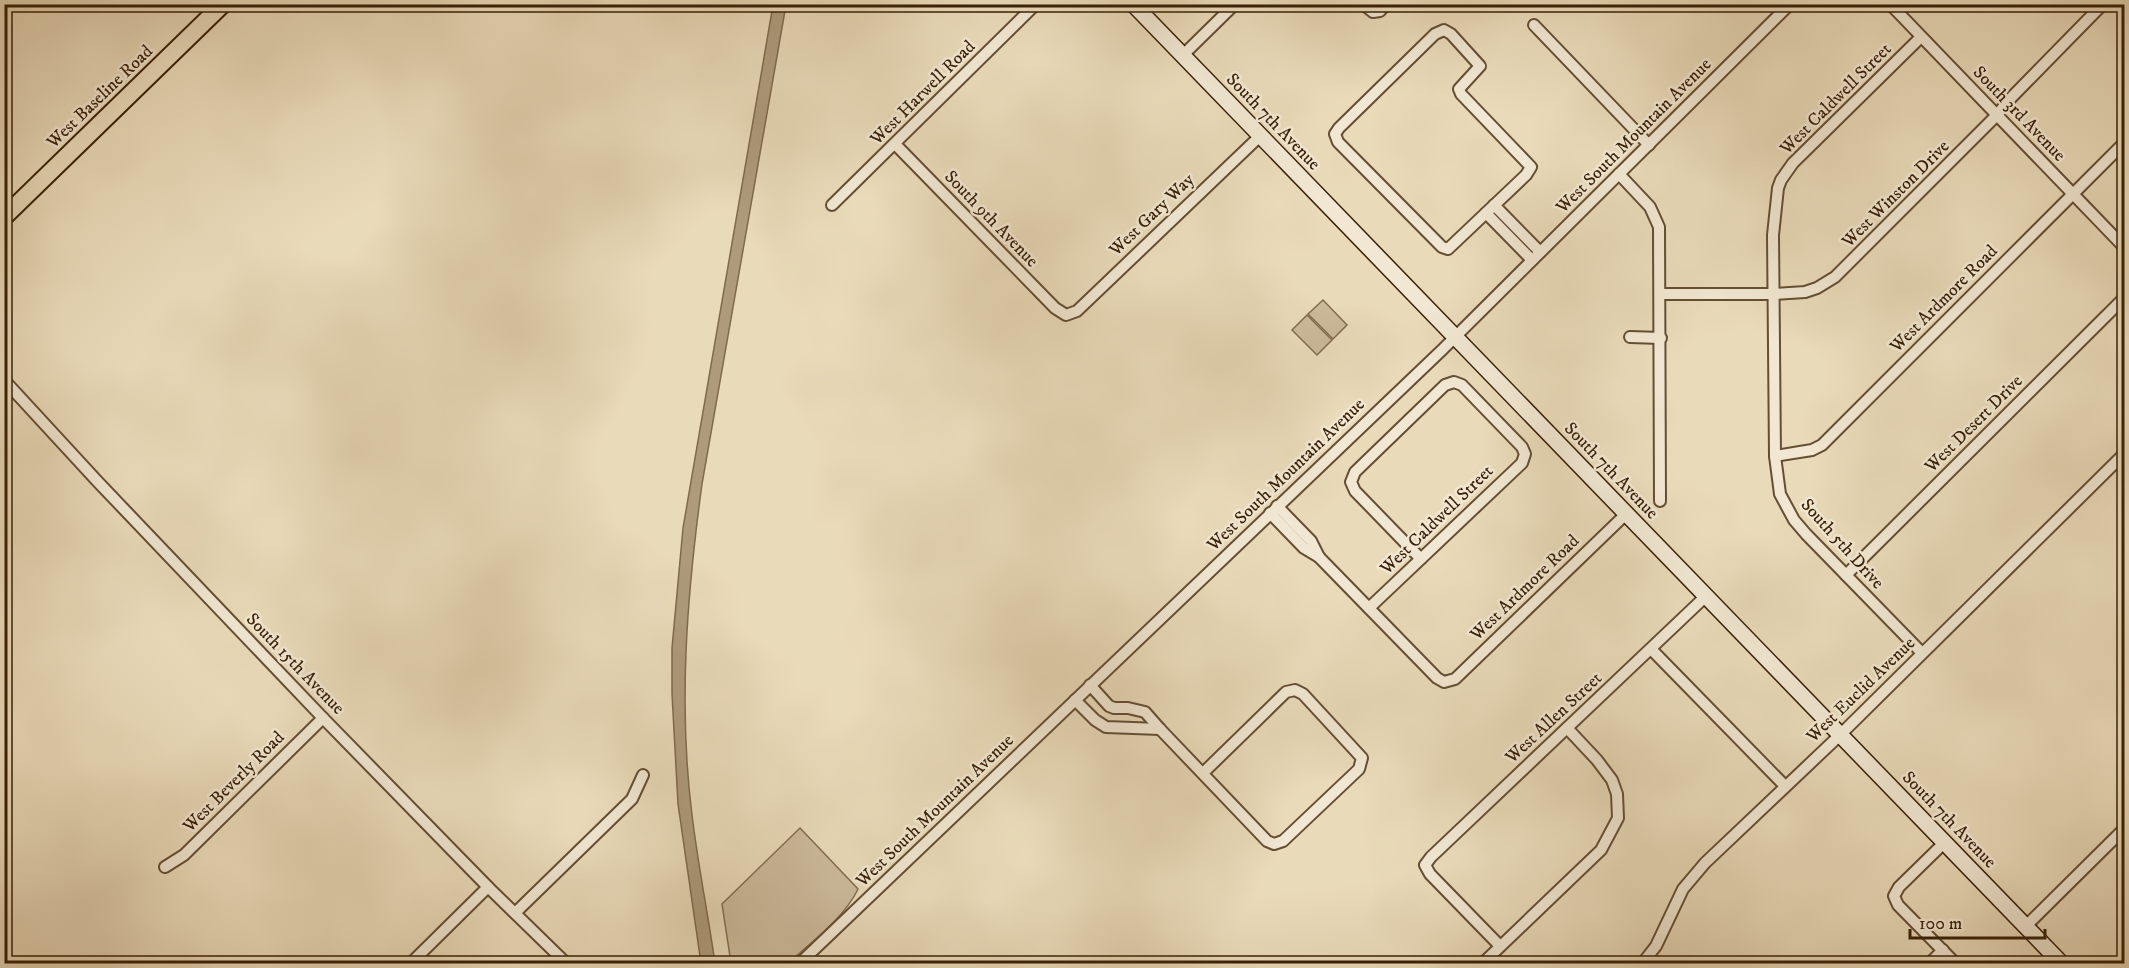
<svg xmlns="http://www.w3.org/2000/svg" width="2129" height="968" font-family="'IM FELL DW Pica',serif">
<rect width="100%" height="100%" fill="#e9dab9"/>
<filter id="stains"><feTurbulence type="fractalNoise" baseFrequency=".00333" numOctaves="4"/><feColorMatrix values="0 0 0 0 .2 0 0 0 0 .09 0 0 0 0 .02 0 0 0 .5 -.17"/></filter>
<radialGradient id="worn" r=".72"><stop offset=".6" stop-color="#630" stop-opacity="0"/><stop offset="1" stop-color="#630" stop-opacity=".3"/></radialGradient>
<g fill="#cbba9b" stroke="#826d50" stroke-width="1.5">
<path d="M1323 300 1347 325 1333 339 1308 314Z"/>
<path d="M1307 315 1332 340 1317 355 1292 330Z"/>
<path d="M800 828 858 889C845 917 811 943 788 963H731L722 904Z"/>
</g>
<path fill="#ad9b7c" stroke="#7f6a4d" stroke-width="1.5" d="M773 5H786L702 484C687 594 678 704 692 815 698 865 708 914 715 963H701L678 804 672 694V648L683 528Z"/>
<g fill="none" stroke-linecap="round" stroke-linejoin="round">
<g stroke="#654e33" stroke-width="14">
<g id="street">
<path d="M1363 4 1373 12 1380 11 1386 4"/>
<path d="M1890 4 2124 247"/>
<path d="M1534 25 1649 145"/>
<path d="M1444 30 1451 34 1480 66 1459 89 1461 94 1531 167 1526 175 1448 249 1442 247 1338 142 1335 134 1339 128 1435 34Z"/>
<path d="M1921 37 1793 163 1781 180 1778 188 1773 235 1775 456 1780 494 1794 520 1806 534 1922 653"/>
<path d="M1182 56 1235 4"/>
<path d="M895 144 1055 308 1066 315 1077 311 1260 136"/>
<path d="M1619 174 1650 207 1659 227 1660 501"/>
<path d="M832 205 1036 4"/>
<path d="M1494 205 1540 252"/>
<path d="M1486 213 1532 260"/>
<path d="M1661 294H1774L1805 292 1817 288 1835 277 1997 115 2008 101 2103 4"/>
<path d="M1630 337 1661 338"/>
<path d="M4 380 98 482 323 718 488 887 567 964"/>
<path d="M1775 456 1812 450 1822 445 2124 143"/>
<path d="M1277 506 1311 541 1319 557"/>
<path d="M1270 513 1304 548 1319 557 1437 678 1444 682 1455 679 1626 514"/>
<path d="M1846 575 2124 298"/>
<path d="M1369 608 1522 463 1525 454 1522 447 1462 385 1454 382 1445 385 1355 472 1351 482 1355 491 1421 559"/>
<path d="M1651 649 1785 786"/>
<path d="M1090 685 1109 706 1114 708H1128L1145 712 1160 729 1267 841 1274 844 1283 841 1359 769 1362 758 1303 694 1295 690 1286 692 1203 773"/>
<path d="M1075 700 1095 720 1106 727 1160 729"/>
<path d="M1944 843 1899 887 1894 896 1898 905 1956 964"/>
<path d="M165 867 184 855 323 718"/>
<path d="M515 913 632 799 643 775"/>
<path d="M2025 927 2124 829"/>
<path d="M1500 946 1430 874 1425 865 1431 857 1706 596"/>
<path d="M410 964 488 887"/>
<path d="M799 964 1442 350 1790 4"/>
<path d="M1482 964 1601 850 1618 818 1617 794 1612 780 1597 760 1567 728"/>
<path d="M1642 964 1656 946 1683 889 1705 863 1840 735 2124 454"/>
<path d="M1929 964 1943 950"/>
</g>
</g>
<g stroke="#392006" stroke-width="18">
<path id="secondary" d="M1133 4 2062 964"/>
</g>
<g stroke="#392006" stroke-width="20">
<path id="primary" d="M4 217 223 4"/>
</g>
<use href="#street" stroke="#f1e7d2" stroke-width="10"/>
<use href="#secondary" stroke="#f1e7d2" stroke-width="15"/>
<use href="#primary" stroke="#e9dab9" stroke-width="16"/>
</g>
<g text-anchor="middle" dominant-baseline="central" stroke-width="5" stroke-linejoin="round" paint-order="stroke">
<g font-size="18" fill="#392006" stroke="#f1e7d2">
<text transform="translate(923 93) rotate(-45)">West Harwell Road</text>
<text transform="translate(100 97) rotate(-44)">West Baseline Road</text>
<text transform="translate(1836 99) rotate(-45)">West Caldwell Street</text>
<text transform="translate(2019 114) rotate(46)">South 3rd Avenue</text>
<text transform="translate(1273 122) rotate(46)">South 7th Avenue</text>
<text transform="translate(1634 136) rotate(-45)">West South Mountain Avenue</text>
<text transform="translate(1896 194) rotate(-45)">West Winston Drive</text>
<text transform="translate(1152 215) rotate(-44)">West Gary Way</text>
<text transform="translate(991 219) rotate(46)">South 9th Avenue</text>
<text transform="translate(1944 299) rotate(-45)">West Ardmore Road</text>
<text transform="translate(1974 424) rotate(-45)">West Desert Drive</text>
<text transform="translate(1611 471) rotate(46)">South 7th Avenue</text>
<text transform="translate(1286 475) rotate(-44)">West South Mountain Avenue</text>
<text transform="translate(1437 520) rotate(-44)">West Caldwell Street</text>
<text transform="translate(1842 544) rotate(48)">South 5th Drive</text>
<text transform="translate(1525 588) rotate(-44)">West Ardmore Road</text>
<text transform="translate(295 664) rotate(46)">South 15th Avenue</text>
<text transform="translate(1861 690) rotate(-44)">West Euclid Avenue</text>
<text transform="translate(1554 718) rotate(-43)">West Allen Street</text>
<text transform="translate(234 782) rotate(-45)">West Beverly Road</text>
<text transform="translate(935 811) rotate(-44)">West South Mountain Avenue</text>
<text transform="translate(1949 820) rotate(46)">South 7th Avenue</text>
</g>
</g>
<rect width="2129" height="968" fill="none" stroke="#e9dab9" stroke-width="24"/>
<rect x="6" y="6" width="2117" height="956" fill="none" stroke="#392006" stroke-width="3"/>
<rect x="12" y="12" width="2105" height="944" fill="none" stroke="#392006" stroke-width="1.5"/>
<path d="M1910 929v9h135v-9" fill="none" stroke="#392006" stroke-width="3"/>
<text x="1919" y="929" font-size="18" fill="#392006" stroke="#f1e7d2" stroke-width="4.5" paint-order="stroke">100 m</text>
<rect width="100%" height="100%" filter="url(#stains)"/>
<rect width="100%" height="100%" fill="url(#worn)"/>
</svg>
